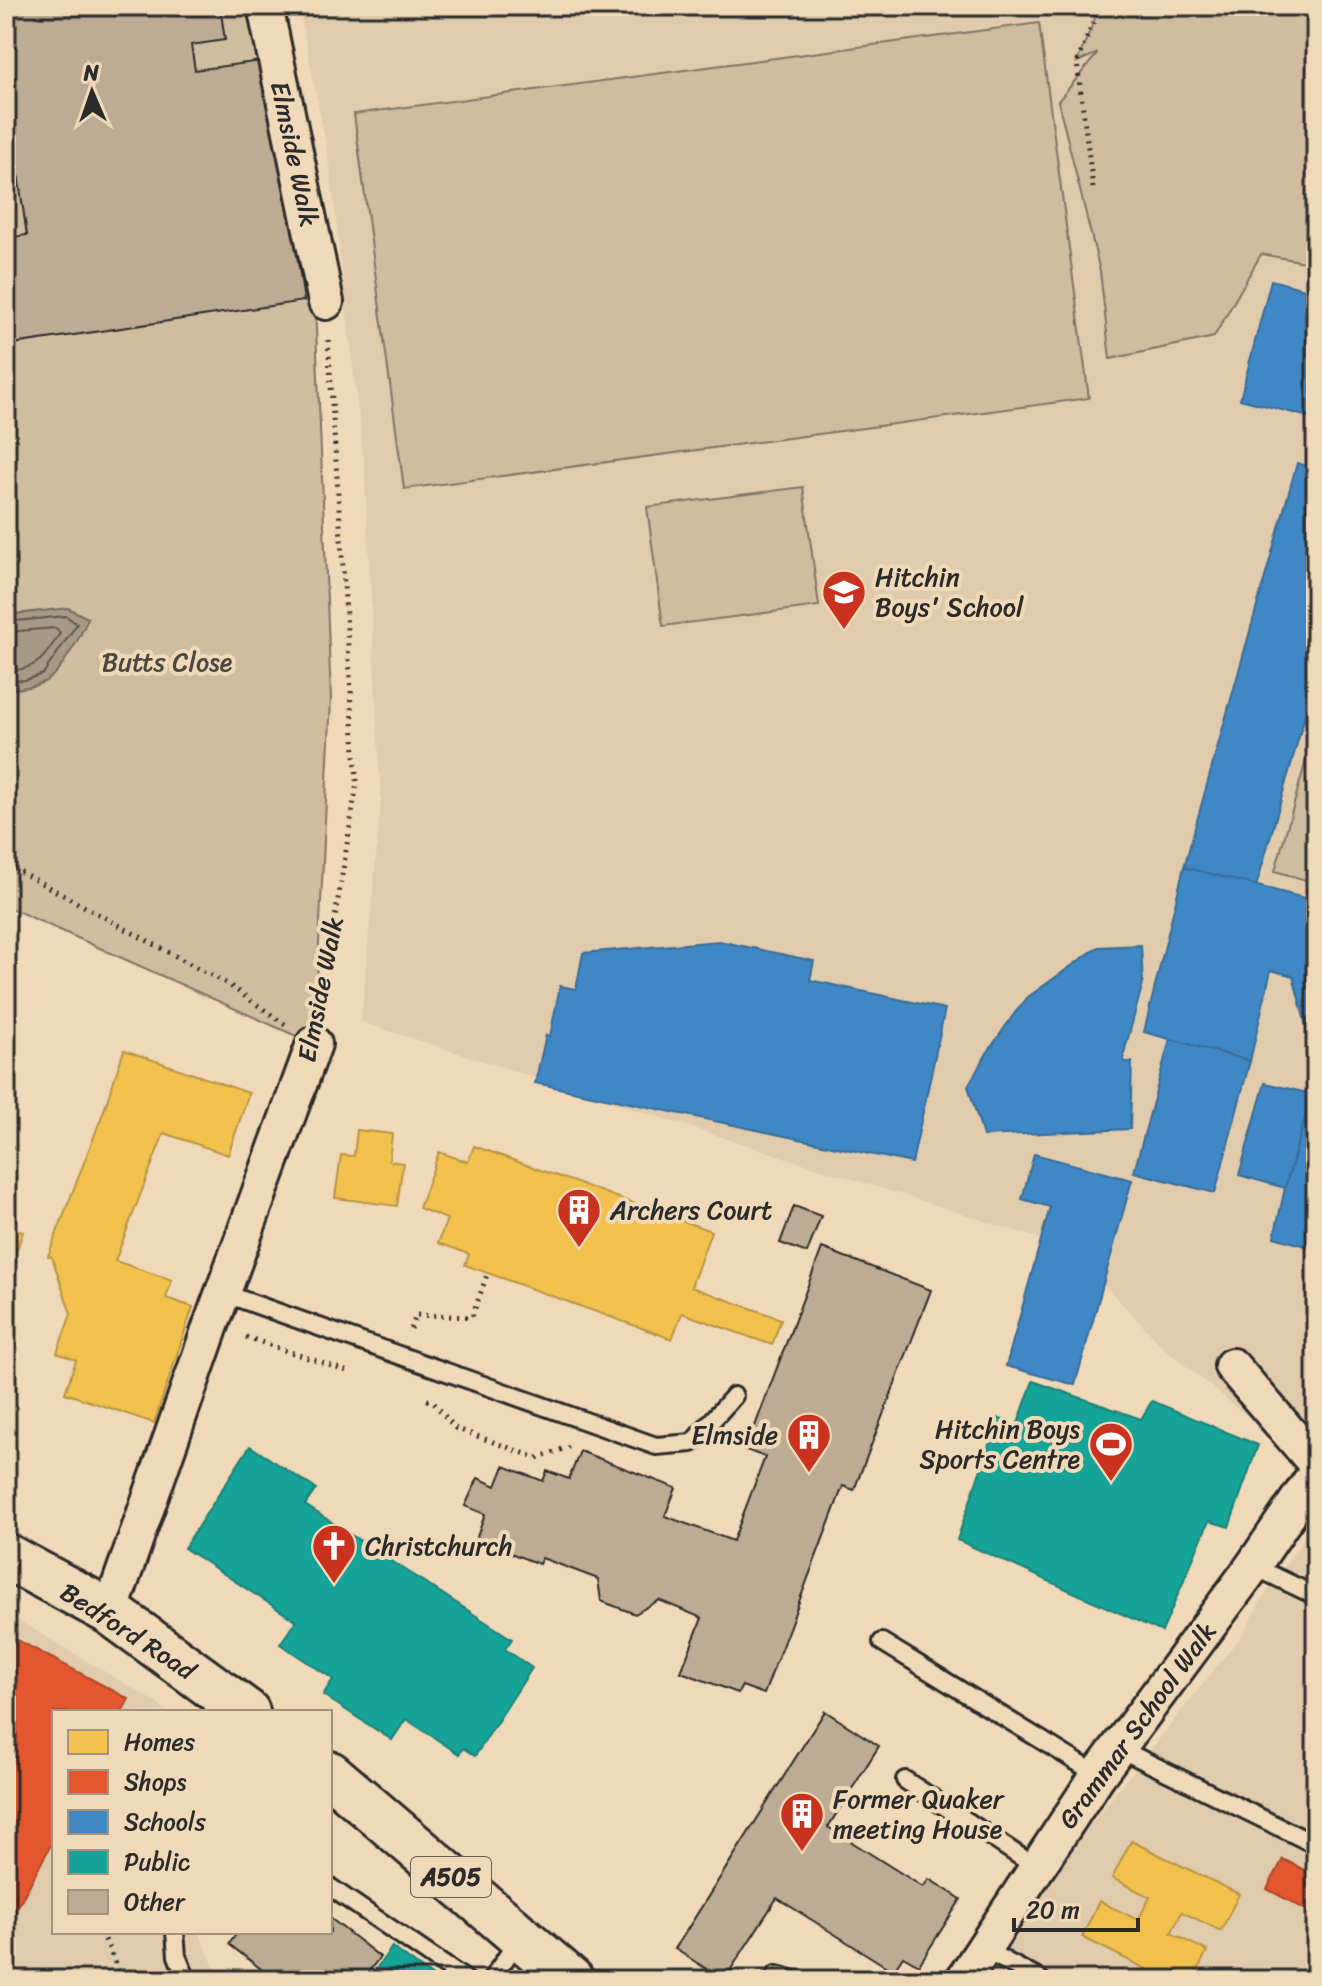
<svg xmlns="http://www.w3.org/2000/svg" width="1322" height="1986" font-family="Sriracha,sans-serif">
<rect width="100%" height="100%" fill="#f0d9b8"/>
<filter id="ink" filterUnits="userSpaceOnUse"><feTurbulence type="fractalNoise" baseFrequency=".0125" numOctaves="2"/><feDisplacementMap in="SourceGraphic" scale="16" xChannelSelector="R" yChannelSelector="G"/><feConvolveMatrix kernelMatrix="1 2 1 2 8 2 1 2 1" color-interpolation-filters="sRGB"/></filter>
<g filter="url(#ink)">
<g fill="#e1cbad">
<path d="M299 6H1316V1429L1291 1452 1165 1349 1069 1248 361 1022 381 801 364 461 329 161Z"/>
<path d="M1316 1520V1980H979L1025 1907 1245 1631 1259 1604Z"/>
<path d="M6 1613 154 1701 167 1712H54V1932H199L220 1980H6Z"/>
</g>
<g fill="#d0bda0" stroke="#7e7466" stroke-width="2">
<path d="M6 6H253L315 303 331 699 314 1044 6 906Z"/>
<path d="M1100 6H1316V264L1261 254 1214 337 1110 359 1100 271 1058 101 1098 53 1077 62Z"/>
<path d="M1039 23 1089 398 404 489 354 114Z"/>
<path d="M803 487 819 606 663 626 647 507Z"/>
<path d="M1316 725V883L1275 871Z"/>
</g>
<path fill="#a79984" stroke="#756d60" stroke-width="2" d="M68 608 88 618C82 635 59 675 44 682 32 688 19 689 6 689V615Z"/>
<g fill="#f2c14e" stroke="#b69444" stroke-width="2">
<path d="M124 1050 249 1093 228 1155 164 1133 115 1261 172 1280 166 1298 193 1307 154 1423 65 1393 76 1360 57 1353 71 1314 52 1257 48 1256 103 1113Z"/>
<path d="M357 1130 392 1134 389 1161 403 1163 397 1206 335 1198 341 1155 354 1156Z"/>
<path d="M474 1146 711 1231 691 1287 781 1319 772 1345 682 1313 672 1339 465 1265 469 1254 438 1243 447 1219 419 1208 439 1152 468 1162Z"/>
<path d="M6 1227 23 1232 6 1280Z"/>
<path d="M6 1305 17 1309 6 1338Z"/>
<path d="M1131 1841 1239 1894 1221 1931 1182 1912 1171 1933 1207 1951 1193 1980H1168L1082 1937 1099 1901 1138 1920 1150 1897 1112 1878Z"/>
</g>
<g fill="#e4572e" stroke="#ac4a2d" stroke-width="2">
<path d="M6 1634 129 1699 122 1712H54V1839L6 1929Z"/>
<path d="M1283 1859 1316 1876V1915L1267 1889Z"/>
<path d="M1316 1944V1980H1298Z"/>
</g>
<g fill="#3f88c5" stroke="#396c97" stroke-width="2">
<path d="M1271 280 1316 292V419L1240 399Z"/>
<path d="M1297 463 1316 469V677L1256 887 1184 867Z"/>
<path d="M1184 867 1316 901V1063L1293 976 1271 970 1250 1061 1144 1032Z"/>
<path d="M719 941 814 961 810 980 945 1009 912 1163 535 1083 546 1035 550 1036 560 986 576 989 583 953Z"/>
<path d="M1141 945 1143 983 1124 1053V1062H1132L1130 1129 983 1136 968 1086 987 1053 1014 1014 1028 997 1098 947Z"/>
<path d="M1170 1039 1250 1061 1215 1193 1134 1172Z"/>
<path d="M1265 1083 1312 1094 1285 1188 1239 1175Z"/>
<path d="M1312 1094 1316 1095V1249L1274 1237 1285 1188Z"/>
<path d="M1034 1154 1132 1180 1075 1385 1006 1366 1050 1207 1022 1199Z"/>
</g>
<g fill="#17a398" stroke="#1d7f77" stroke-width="2">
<path d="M1033 1381 1141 1419 1152 1401 1258 1445 1229 1527 1209 1521 1162 1632 957 1540 998 1418 1017 1426Z"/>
<path d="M250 1446 316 1489 305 1505 512 1639 505 1649 532 1668 475 1756 463 1748 459 1754 406 1719 392 1740 323 1695 333 1679 280 1644 296 1621 184 1548Z"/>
<path d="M392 1947 437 1980H368Z"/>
</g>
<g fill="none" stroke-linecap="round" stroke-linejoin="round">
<g stroke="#5d574f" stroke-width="2">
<path d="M6 622 66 616 77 624 43 674 25 680 6 681"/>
<path d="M6 632 56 628 60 633C45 658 37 670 6 671"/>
</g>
</g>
<g fill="#bdab93" stroke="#2b2b2b" stroke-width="2">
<path d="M6 6H220L225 40 191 45 195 70 268 60 304 301 6 345V238L27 235 6 94Z"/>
<path d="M794 1206 821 1216 807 1253 780 1243Z"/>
<path d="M822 1248 931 1290 854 1490 843 1486 764 1694 742 1686 738 1693 681 1672 702 1618 659 1600 635 1614 601 1601 598 1579 542 1558 539 1564 476 1540 485 1514 465 1506 478 1478 496 1486 504 1466 543 1481 547 1471 569 1479 580 1451 676 1488 665 1516 733 1541 765 1457 746 1450Z"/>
<path d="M825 1711 879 1746 828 1827 923 1887 929 1879 961 1899 919 1965 903 1956 893 1971 777 1898 724 1980 675 1949Z"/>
<path d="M330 1918 380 1957 362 1980H275L229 1944 238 1932H330Z"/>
</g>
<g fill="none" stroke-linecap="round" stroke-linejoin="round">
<g stroke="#2b2b2b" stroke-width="22">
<g id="lane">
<path d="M223 1293 656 1446 692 1443 734 1396"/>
<path d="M1253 1566 1316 1596"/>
<path d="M882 1642 1098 1775"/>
<path d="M1118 1748 1316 1845"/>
<path d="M905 1780 1036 1867"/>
<path d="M330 1887 466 1980"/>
<path d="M175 1932 177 1956 187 1980"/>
<path d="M983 1949 1041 1980"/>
<path d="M491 1980 519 1939"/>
<path d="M773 1980 776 1975 795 1980"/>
</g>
</g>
<g stroke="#2b2b2b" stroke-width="40">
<g id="street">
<path d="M265 6 326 302"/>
<path d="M1232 1366 1316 1464"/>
<path d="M110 1612 211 1325 314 1044"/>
<path d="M963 1980 1098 1775 1253 1566 1316 1473"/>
</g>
</g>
<g stroke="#2b2b2b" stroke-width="50">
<g id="primary">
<path d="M6 1556 110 1612 247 1712"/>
<path d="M330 1774 571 1980"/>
</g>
</g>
<g stroke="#2b2b2b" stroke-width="5" stroke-dasharray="2 6" stroke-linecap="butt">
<path d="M1093 188 1077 62 1100 6"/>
<path d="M6 864 229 985 286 1025"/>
<path d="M320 1010 357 783 328 340"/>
<path d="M411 1329 416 1315 472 1317 488 1272"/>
<path d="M246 1337 346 1371"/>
<path d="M427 1400 433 1402 455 1428 537 1458 569 1447"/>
<path d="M102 1932 122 1980"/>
</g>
<use href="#lane" stroke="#f0d9b8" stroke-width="16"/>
<use href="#street" stroke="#f0d9b8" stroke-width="34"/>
<use href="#primary" stroke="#f0d9b8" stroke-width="44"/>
</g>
</g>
<defs>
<g id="school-pin" transform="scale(2.3)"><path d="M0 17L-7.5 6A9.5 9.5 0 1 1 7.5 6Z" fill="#c8321e" stroke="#f0d9b8"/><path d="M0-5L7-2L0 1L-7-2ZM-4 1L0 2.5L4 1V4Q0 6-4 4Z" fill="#fff"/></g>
<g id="building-pin" transform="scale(2.3)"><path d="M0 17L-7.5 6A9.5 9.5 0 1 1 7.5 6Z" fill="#c8321e" stroke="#f0d9b8"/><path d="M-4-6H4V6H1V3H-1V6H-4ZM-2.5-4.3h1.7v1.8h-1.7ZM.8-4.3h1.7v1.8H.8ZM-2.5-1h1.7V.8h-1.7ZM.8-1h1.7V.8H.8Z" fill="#fff"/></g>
<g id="stadium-pin" transform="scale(2.3)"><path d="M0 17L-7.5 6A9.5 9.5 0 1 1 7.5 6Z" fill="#c8321e" stroke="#f0d9b8"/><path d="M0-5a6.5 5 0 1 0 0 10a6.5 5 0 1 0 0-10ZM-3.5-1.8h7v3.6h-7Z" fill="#fff"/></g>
<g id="church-pin" transform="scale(2.3)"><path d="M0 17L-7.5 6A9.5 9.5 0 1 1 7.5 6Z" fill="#c8321e" stroke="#f0d9b8"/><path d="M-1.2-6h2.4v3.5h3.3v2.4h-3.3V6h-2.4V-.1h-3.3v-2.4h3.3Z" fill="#fff"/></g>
</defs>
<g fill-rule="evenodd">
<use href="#school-pin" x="844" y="592"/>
<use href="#building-pin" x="579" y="1210"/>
<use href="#building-pin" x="809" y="1435"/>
<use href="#stadium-pin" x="1111" y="1444"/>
<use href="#church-pin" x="334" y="1546"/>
<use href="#building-pin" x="802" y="1814"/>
</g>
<g text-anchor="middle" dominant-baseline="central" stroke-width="8" stroke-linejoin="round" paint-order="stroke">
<rect fill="#f0d9b8" stroke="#665f55" stroke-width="2" x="411" y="1857" width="80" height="40" rx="6"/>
<g font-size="24" font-weight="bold" fill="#2b2b2b">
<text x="451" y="1877">A505</text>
</g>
<g font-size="26" fill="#2b2b2b" stroke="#f0d9b8">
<text transform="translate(295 154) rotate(78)">Elmside Walk</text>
<text transform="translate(320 989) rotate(-79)">Elmside Walk</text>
<text transform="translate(128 1631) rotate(33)">Bedford Road</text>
<text transform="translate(1137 1725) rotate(-54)">Grammar School Walk</text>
</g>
<g font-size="26" fill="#2b2b2b" stroke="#f0d9b8" text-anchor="start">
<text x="875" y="577">Hitchin<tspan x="875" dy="30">Boys' School</tspan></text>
<text x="610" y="1210">Archers Court</text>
<text x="1080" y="1429" text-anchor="end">Hitchin Boys<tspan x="1080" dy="30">Sports Centre</tspan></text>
<text x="778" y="1435" text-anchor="end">Elmside</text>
<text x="365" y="1546">Christchurch</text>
<text x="833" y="1799">Former Quaker<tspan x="833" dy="30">meeting House</tspan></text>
</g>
<g font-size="26" fill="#4c4842" stroke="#f0d9b8">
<text x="167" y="662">Butts Close</text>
</g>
</g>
<rect width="1322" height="1986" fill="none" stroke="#f0d9b8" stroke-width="32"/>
<rect x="16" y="16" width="1290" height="1954" fill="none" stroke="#2b2b2b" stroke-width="3" filter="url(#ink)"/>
<rect x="52" y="1710" width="280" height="224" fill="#f0d9b8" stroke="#a19380" stroke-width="2"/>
<rect x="68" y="1730" width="40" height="24" fill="#f2c14e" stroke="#a19380" stroke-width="2"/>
<text x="124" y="1750" font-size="24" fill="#2b2b2b">Homes</text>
<rect x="68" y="1770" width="40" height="24" fill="#e4572e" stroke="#a19380" stroke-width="2"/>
<text x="124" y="1790" font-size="24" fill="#2b2b2b">Shops</text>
<rect x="68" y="1810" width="40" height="24" fill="#3f88c5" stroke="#a19380" stroke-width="2"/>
<text x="124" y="1830" font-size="24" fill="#2b2b2b">Schools</text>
<rect x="68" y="1850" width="40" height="24" fill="#17a398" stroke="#a19380" stroke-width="2"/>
<text x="124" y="1870" font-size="24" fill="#2b2b2b">Public</text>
<rect x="68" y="1890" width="40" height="24" fill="#bdab93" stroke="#a19380" stroke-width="2"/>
<text x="124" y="1910" font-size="24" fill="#2b2b2b">Other</text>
<g transform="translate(92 92) rotate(358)" stroke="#f0d9b8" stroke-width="6" paint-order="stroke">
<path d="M0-6L14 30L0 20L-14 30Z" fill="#2b2b2b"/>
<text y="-12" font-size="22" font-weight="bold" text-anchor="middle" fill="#2b2b2b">N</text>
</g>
<path d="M1014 1918v12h124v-12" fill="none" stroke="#2b2b2b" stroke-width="4"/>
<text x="1026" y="1918" font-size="24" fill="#2b2b2b" stroke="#f0d9b8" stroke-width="6" paint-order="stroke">20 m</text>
</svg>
